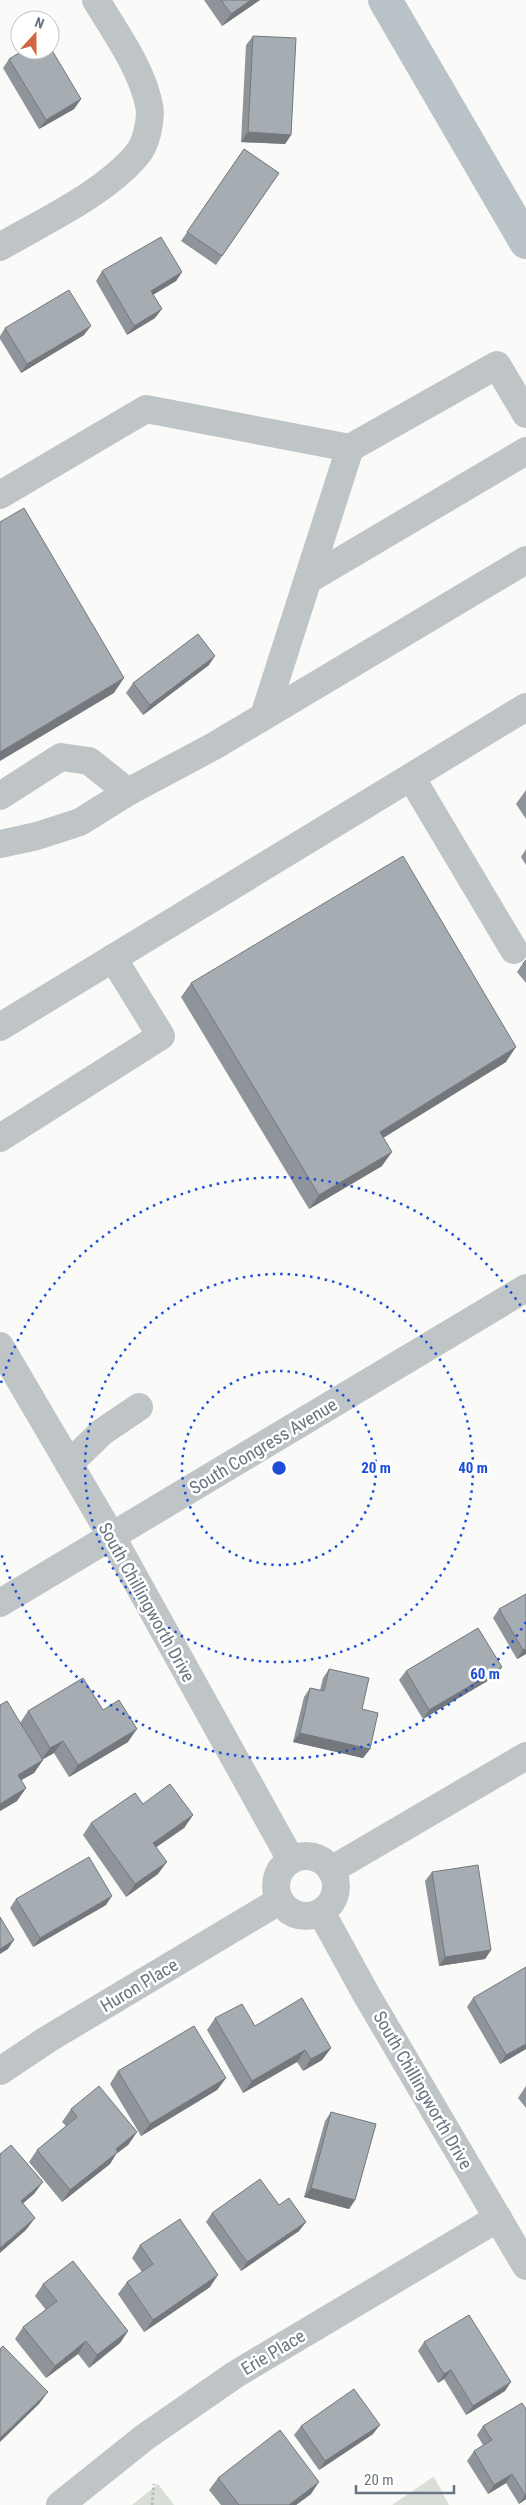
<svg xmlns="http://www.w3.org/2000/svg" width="526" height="2505" font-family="'Roboto Condensed',sans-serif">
<rect width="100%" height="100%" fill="#fafaf8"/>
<g fill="#daded8">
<path d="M434 2477 449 2505H392L433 2477Z"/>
<path d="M158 2484 174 2505H132Z"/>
</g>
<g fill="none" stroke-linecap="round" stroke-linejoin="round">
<path stroke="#b9c2c7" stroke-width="34" d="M385 0 526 242"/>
<path stroke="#babdc0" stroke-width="3" stroke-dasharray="2.5 2.5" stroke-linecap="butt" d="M152 2505 154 2484"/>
<g stroke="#bfc4c7" stroke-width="28">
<path d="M0 247C44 221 102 195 136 156 146 145 152 120 149 105 141 67 116 34 96 0"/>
<path d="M0 495 146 409 350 448 497 365 526 414"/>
<path d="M308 580 526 451"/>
<path d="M264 716 350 448"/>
<path d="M411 777 514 950"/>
<path d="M0 796 61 757 89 761 128 792"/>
<path d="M0 844 37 836 80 822 128 792 214 746 526 560"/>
<path d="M0 1027 526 707"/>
<path d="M0 1138 161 1036 113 958"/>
<path d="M0 1346 112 1537 291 1860"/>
<path d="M69 1464 102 1432 139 1407"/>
<path d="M0 1603 526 1288"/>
<circle cx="306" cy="1886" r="30"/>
<path d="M331 1870 526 1756"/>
<path d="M321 1912 366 1994 526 2266"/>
<path d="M0 2071 48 2039 279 1901"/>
<path d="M60 2505 145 2437 236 2374 498 2218"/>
</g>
</g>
<g fill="#8e9499">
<path d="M204 0H260L222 26Z"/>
<path d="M253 36 291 135 285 144 241 142 246 45Z"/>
<path d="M9 59 81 99 74 109 39 129 3 68Z"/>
<path d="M244 149 279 173 216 265 181 241Z"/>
<path d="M102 271 182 272 176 281 153 295 155 318 127 335 96 281Z"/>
<path d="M5 328 84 335 21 373 0 339V336Z"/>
<path d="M209 665 143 715 126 693 133 683Z"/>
<path d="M526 790V819L516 804Z"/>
<path d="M526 849V865L521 857Z"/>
<path d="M526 960V983L517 972 523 963Z"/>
<path d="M191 983 506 1062 383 1138 382 1166 309 1209 181 997Z"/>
<path d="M526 1594V1654L517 1659 493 1618 499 1609Z"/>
<path d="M329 1669 362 1709 370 1749 363 1758 293 1742 304 1697 310 1688 320 1690 323 1678Z"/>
<path d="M406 1671 496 1676 423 1719 399 1680Z"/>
<path d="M0 1705 20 1723 28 1711 103 1710 128 1742 69 1777 54 1753 42 1760H43L34 1773 21 1780 26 1788 17 1801 0 1811Z"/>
<path d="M143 1804 193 1815 184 1828 156 1847 158 1874 126 1897 83 1835 91 1823Z"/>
<path d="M432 1872 491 1950 485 1959 439 1966 425 1881Z"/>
<path d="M16 1899 106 1905 33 1947 10 1908Z"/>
<path d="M473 1998 526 2049 500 2064 467 2007Z"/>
<path d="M215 2018 255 2026 331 2048 322 2060 303 2071 297 2062 243 2093 207 2030Z"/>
<path d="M118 2071 226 2078 217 2090 141 2136 110 2084Z"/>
<path d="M526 2086V2108L518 2098Z"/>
<path d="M71 2109 137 2132 128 2145 116 2154 110 2164 62 2202 29 2162 37 2150 66 2126 62 2122Z"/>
<path d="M331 2112 355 2200 349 2209 304 2197 325 2121Z"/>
<path d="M279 2205 306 2222 299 2231 241 2271 206 2222 212 2213Z"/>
<path d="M140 2245 210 2287 144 2332 118 2294 127 2282 142 2272 132 2258Z"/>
<path d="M43 2284 128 2331 120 2343 89 2368 78 2354 46 2378 15 2339 23 2327 46 2310 35 2296Z"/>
<path d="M424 2342 505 2391 466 2415 444 2379 438 2383 418 2351Z"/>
<path d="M526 2409V2499L519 2504 506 2483 488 2494 467 2461 474 2451 483 2445 477 2435 483 2426Z"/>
<path d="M301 2426 373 2434 319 2470 294 2435Z"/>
<path d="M218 2478 311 2494 296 2505H221L209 2490Z"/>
</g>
<g fill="#74787d">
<path d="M251 0H260L222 26 231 14Z"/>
<path d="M81 99 74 109 39 129 46 120Z"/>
<path d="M248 132 291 135 285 144 241 142Z"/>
<path d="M182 272 176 281 144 300 151 291Z"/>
<path d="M162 309 155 318 127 335 134 326Z"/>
<path d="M91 326 84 335 21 373 27 364Z"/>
<path d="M215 656 209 665 143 715 150 705Z"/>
<path d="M124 678 114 693 0 761V752Z"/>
<path d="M516 1047 506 1062 370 1146 380 1132Z"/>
<path d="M392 1152 382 1166 309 1209 319 1195Z"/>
<path d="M526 1649V1654L517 1659 523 1650Z"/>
<path d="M502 1667 496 1676 423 1719 429 1710Z"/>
<path d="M137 1729 128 1742 69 1777 78 1765Z"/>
<path d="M300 1733 370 1749 363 1758 293 1742Z"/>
<path d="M63 1741 54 1753 41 1760 50 1748Z"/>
<path d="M43 1760 34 1773 9 1787 18 1775Z"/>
<path d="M26 1788 17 1801 0 1811V1804Z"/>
<path d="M193 1815 184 1828 145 1855 153 1843Z"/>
<path d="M167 1862 158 1874 126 1897 135 1884Z"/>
<path d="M112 1896 106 1905 33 1947 40 1938Z"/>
<path d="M14 1940 8 1949 0 1954V1949Z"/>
<path d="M491 1950 485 1959 439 1966 445 1957Z"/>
<path d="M526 2044V2049L500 2064 506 2055Z"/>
<path d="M331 2048 322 2060 303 2071 311 2059Z"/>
<path d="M305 2050 297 2062 243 2093 252 2081Z"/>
<path d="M226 2078 217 2090 141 2136 150 2124Z"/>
<path d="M137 2132 128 2145 116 2154 110 2164 62 2202 70 2190 116 2149Z"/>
<path d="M43 2182 34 2194 12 2213 21 2201Z"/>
<path d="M311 2188 355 2200 349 2209 304 2197Z"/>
<path d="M35 2218 26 2230 0 2253V2248Z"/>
<path d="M306 2222 299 2231 241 2271 247 2262Z"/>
<path d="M218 2275 210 2287 144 2332 153 2320Z"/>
<path d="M128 2331 120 2343 89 2368 97 2355Z"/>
<path d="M86 2341 78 2354 46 2378 55 2366Z"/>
<path d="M451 2370 444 2379 438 2383 444 2374Z"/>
<path d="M511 2382 505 2391 466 2415 473 2406Z"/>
<path d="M48 2392 39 2404 0 2442V2438Z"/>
<path d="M380 2425 373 2434 319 2470 325 2461Z"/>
<path d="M512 2474 506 2483 488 2494 494 2485Z"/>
<path d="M319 2482 311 2494 296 2505H289Z"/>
<path d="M526 2494V2499L519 2504 525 2495Z"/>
</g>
<g fill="#a5acb2" stroke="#74787d">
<path d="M221 0H251L231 14Z"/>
<path d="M253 36 296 38 291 135 248 132Z"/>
<path d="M50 47 81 99 46 120 9 59 24 50H50Z"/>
<path d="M244 149 279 173 222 256 187 232Z"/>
<path d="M161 237 182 272 151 291 162 309 134 326 102 271Z"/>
<path d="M69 290 91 326 27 364 5 328Z"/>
<path d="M24 508 124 678 0 752V522Z"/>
<path d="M198 634 215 656 150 705 133 683Z"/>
<path d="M403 856 516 1047 380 1132 392 1152 319 1195 191 983Z"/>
<path d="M526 960V966L523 963Z"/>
<path d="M526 1594V1649L523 1650 499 1609Z"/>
<path d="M478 1628 502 1667 429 1710 406 1671Z"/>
<path d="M329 1669 369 1678 362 1709 378 1713 370 1749 300 1733 310 1688 324 1691Z"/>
<path d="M83 1678 103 1710 119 1700 137 1729 78 1765 63 1741 50 1748 28 1711Z"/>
<path d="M7 1701 43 1760 18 1775 26 1788 0 1804V1705Z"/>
<path d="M170 1784 193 1815 153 1843 167 1862 135 1884 91 1823 135 1793 143 1804Z"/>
<path d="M89 1857 112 1896 40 1938 16 1899Z"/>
<path d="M478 1865 491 1950 445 1957 432 1872Z"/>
<path d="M0 1917 14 1940 0 1949Z"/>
<path d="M526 1967V2044L506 2055 473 1998Z"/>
<path d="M302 1998 331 2048 311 2059 305 2050 252 2081 215 2018 242 2004 255 2026Z"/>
<path d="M194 2026 226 2078 150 2124 118 2071Z"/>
<path d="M99 2086 137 2132 116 2149 118 2152 70 2190 37 2150 77 2117 71 2109Z"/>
<path d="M331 2112 376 2124 355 2200 311 2188Z"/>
<path d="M11 2145 43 2182 21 2201 35 2218 0 2248V2154Z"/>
<path d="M260 2179 279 2205 289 2198 306 2222 247 2262 212 2213Z"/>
<path d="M180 2219 218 2275 153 2320 127 2282 153 2264 140 2245Z"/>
<path d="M73 2261 128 2331 97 2355 86 2341 55 2366 23 2327 57 2301 43 2284Z"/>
<path d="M469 2315 511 2382 473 2406 451 2370 444 2374 424 2342Z"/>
<path d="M3 2346 48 2392 0 2438V2349Z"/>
<path d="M354 2389 380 2425 325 2461 301 2426Z"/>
<path d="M522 2403 526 2409V2494L525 2495 512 2474 494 2485 474 2451 492 2440 483 2426Z"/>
<path d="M280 2430 319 2482 289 2505H239L218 2478Z"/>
</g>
<g fill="none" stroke="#1d4ed8" stroke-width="2.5" stroke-dasharray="2.5 5">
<circle cx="279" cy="1468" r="97"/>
<circle cx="279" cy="1468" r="194"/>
<path d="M526 1622A291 291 0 0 1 1 1553M1 1383A291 291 0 0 1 526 1314"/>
</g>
<g text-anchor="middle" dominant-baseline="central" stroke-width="5" stroke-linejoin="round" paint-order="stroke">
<g font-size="18" fill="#677580" stroke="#fff">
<text transform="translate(263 1446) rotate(-31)">South Congress Avenue</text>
<text transform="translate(147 1602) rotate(61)">South Chillingworth Drive</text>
<text transform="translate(139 1985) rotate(-31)">Huron Place</text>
<text transform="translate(423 2090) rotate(60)">South Chillingworth Drive</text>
<text transform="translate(273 2352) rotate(-31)">Erie Place</text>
</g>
</g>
<circle cx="279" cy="1468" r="8" fill="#1d4ed8" stroke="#fff" stroke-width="2.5"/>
<g font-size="15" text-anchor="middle" font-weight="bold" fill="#1d4ed8" stroke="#fff" stroke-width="5" stroke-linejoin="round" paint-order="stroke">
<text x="376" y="1473">20 m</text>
<text x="473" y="1473">40 m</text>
<text x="485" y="1679">60 m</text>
</g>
<g transform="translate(35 35) rotate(21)"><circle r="24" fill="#ffffff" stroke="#c2c8cc"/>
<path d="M0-4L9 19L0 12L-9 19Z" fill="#d16741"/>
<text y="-8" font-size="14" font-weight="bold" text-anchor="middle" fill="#677580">N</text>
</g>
<path d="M356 2485v8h98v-8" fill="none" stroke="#677580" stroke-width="2.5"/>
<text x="364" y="2485" font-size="15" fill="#677580" stroke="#ffffff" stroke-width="4" paint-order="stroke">20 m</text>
</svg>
